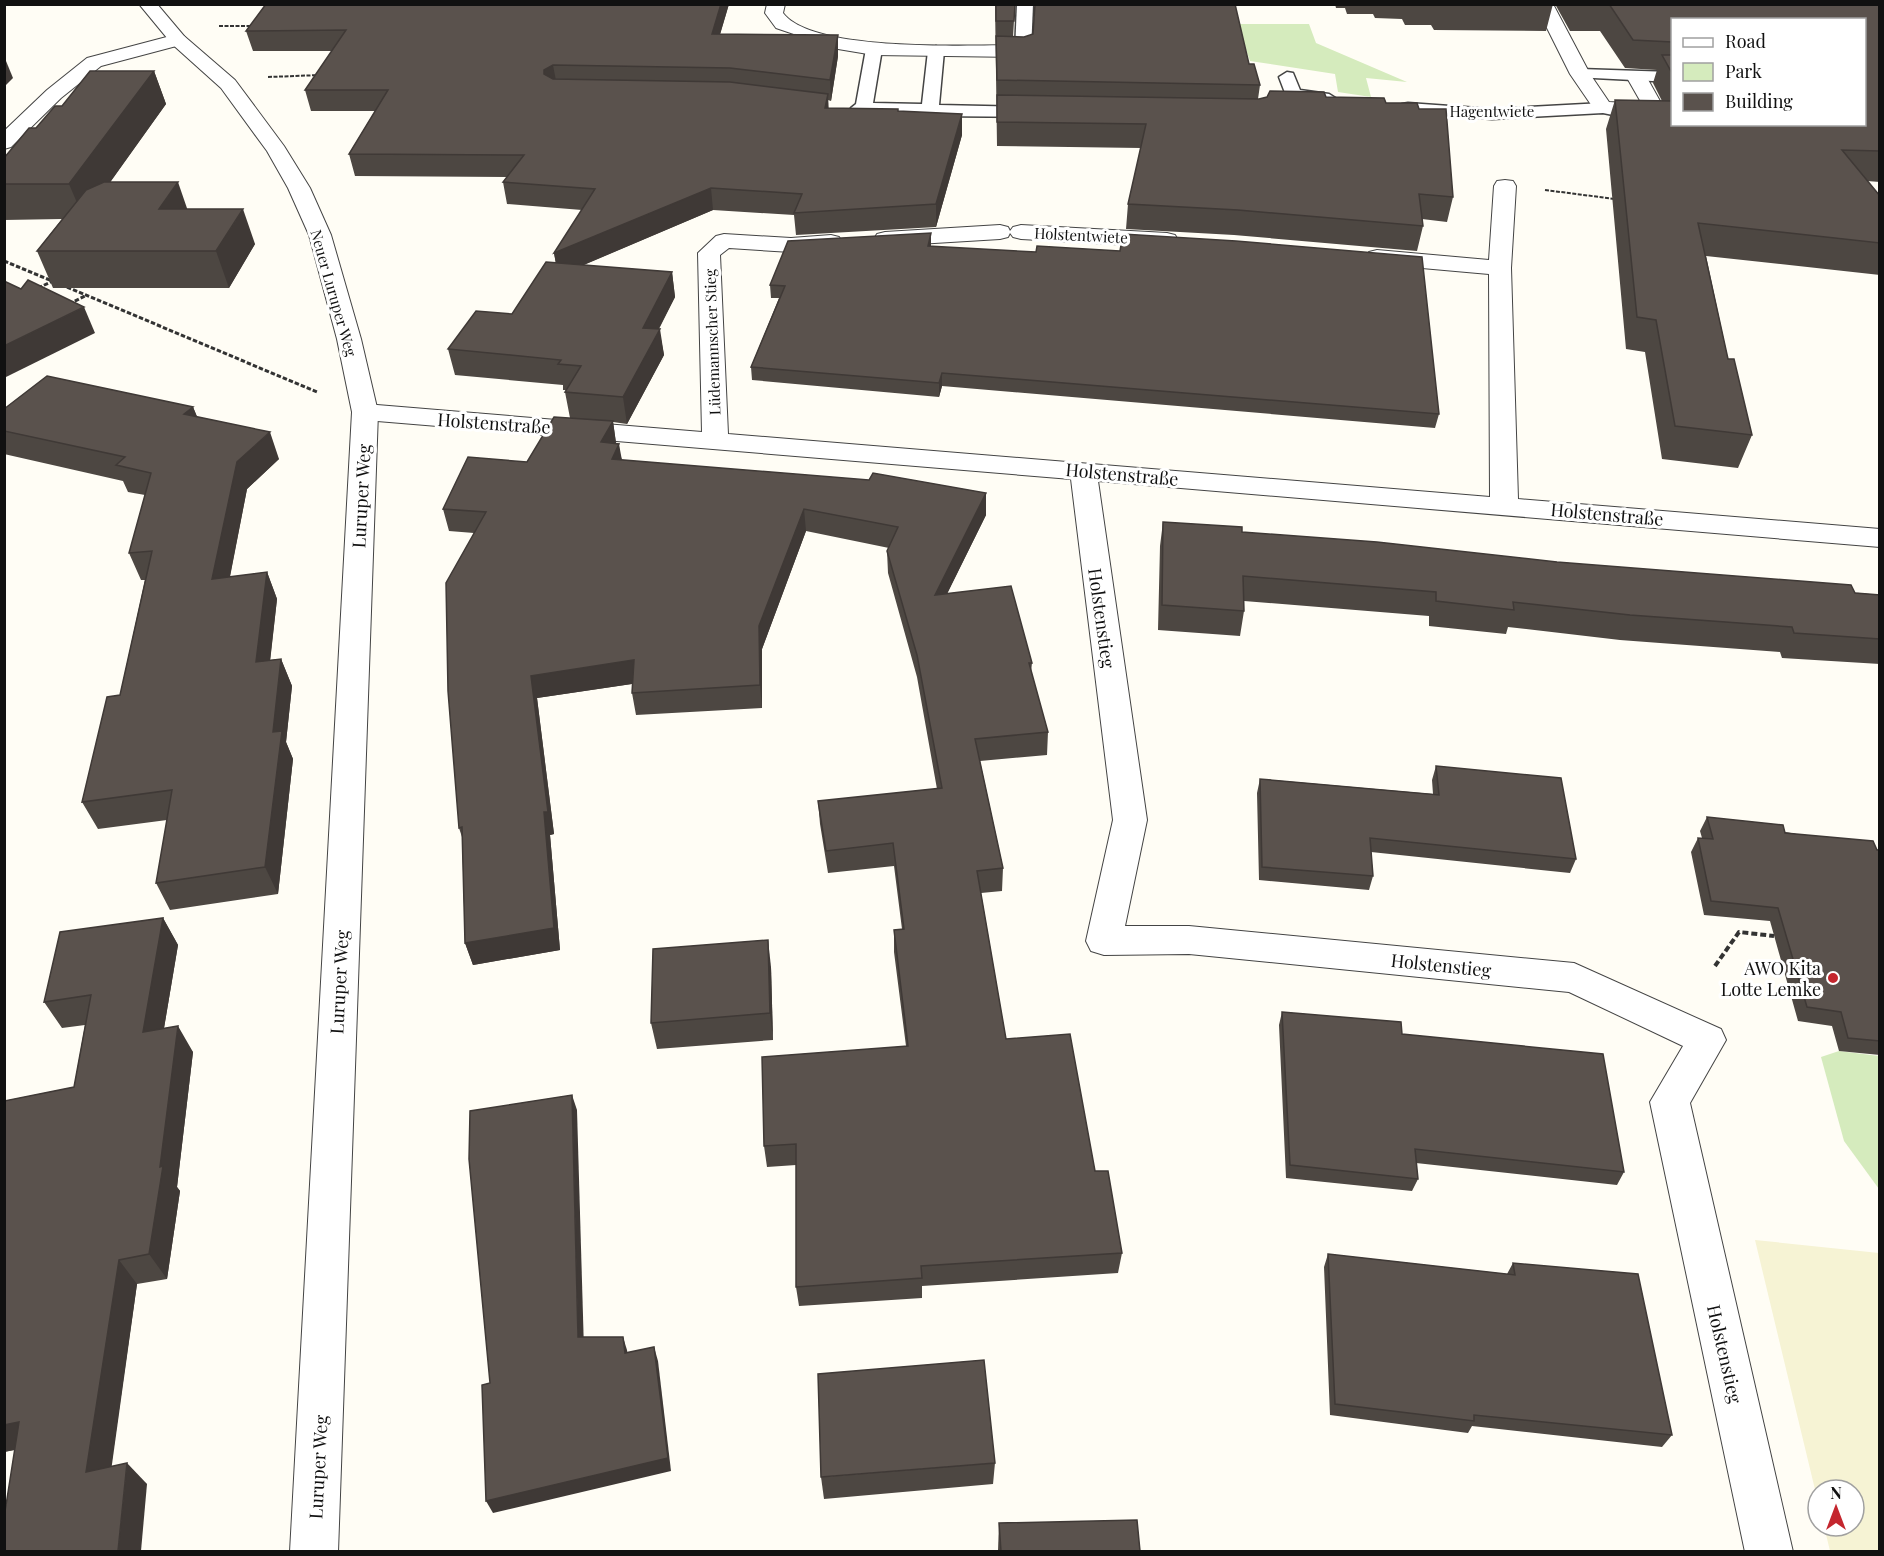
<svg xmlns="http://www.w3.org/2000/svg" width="1884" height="1556" font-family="'Playfair Display',serif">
<rect width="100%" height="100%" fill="#fffdf5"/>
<path fill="#f6f3d4" d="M1755 1240 1879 1253V1551H1830L1824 1526H1854V1490H1818V1502Z"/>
<g fill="#d5ebbd">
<path d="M1237 24H1309L1316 43 1407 82 1366 78 1371 97 1338 92 1335 74 1250 61Z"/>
<path d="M1839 1051 1879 1056V1189L1844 1141 1821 1057Z"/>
</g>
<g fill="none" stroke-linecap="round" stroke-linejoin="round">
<g stroke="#444" stroke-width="3">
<g id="service">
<path d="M1017 4H1033L1031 51 1023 56 1015 51Z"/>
<path d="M874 44 882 49 873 103 922 104 928 51 936 46 944 51 939 105 1035 107 1041 108 1044 112 1041 116 1035 117 930 116 854 112 851 108 856 104 866 49Z"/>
<path d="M1580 69 1672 72V82L1574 77 1572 74Z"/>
<path d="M1287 72 1293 73 1300 90 1329 94 1337 99 1329 104 1287 98 1279 77Z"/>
<path d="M1408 103 1492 109 1603 103 1672 117V124H1679L1672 127 1603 113 1492 119 1402 112 1399 108 1402 104Z"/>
</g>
</g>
<g stroke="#444" stroke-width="2">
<g id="minor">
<path d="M767 4H785L783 13C813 53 973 45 1023 45L1030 47 1032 51 1030 55 1023 57 874 55 838 49 776 28 765 13Z"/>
<path d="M1535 4H1553L1590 74 1609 102 1642 104 1626 76 1629 72H1643L1646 76 1665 110 1662 114 1655 116 1596 112 1570 74Z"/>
<path d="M178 34 184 36 187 40 184 44 101 66 61 98 11 147 4 149V131L47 90 87 58Z"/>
<path d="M1505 180 1513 181 1516 186 1511 268 1518 499 1880 529V547L1098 481 1147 820 1125 926H1189L1574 963 1721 1029 1726 1040 1690 1103 1793 1552H1745L1650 1102 1683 1046 1569 992 1189 954 1104 955 1091 951 1086 941 1113 820 1071 479 365 420 356 417 352 412 356 407 365 404 702 432 698 253 716 236 724 234 791 238 831 235 839 237 842 242 839 247 791 252 729 248 720 255 728 434 1490 497 1489 274 1377 264 1369 262 1366 257 1369 252 1377 250 1489 260 1494 186 1497 181Z"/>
<path d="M1000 225 1008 227 1010 231 1013 227 1021 225 1167 233 1175 235 1178 240 1175 245 1167 247 1021 239 1013 237 1010 233 1008 237 1000 239 885 246 877 244 874 239 877 234 885 232Z"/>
</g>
</g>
<g stroke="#444" stroke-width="2">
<path id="tertiary" d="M139 4H157L184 36 235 80 284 146 310 188 331 235 361 339 378 412 338 1552H290L352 412 337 339 309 235 288 188 267 151 221 88 172 44Z"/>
</g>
<g stroke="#333" stroke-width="2" stroke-dasharray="4 1.5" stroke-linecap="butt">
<path d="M219 26H253"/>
<path d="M268 77 321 75"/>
<path d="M1545 190 1615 199"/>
</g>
<g stroke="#333" stroke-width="3" stroke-dasharray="4.5 2" stroke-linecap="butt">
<path d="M4 261 52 281"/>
<path d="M67 287 317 392"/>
<path d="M38 288 53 281"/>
<path d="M69 304 87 295"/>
</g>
<path stroke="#333" stroke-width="4" stroke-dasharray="6 3" stroke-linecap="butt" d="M1715 966 1739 932 1774 936"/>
<use href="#service" fill="#fff" fill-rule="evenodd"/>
<use href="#minor" fill="#fff" fill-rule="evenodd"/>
<use href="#tertiary" fill="#fff" fill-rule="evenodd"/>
</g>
<g fill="#4d4742" fill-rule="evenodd">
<path d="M266 4H729L720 34 838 56 831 101 828 100V108L898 111 962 135 936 227 796 235 794 215 713 210 583 265 672 272 675 297 659 329 664 355 627 424 613 422 616 443 622 460 986 515 947 594 1032 663 1031 672 1048 732 1047 755 980 761 1003 868 1002 891 981 893 1006 1039 1095 1171 1122 1253 1118 1273 922 1286V1298L799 1306 796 1287V1165L767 1167 764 1146 906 1046 894 952V930L902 929 894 866 828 873 820 824 818 801 937 789 917 677 888 573 887 551 889 548 806 531 762 649V708L636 715 632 693V684L537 698 554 834 550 835 560 950 473 965 465 943 462 837 459 828 474 533 449 531 443 509 527 462 570 418 565 392 567 390H563V385L455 375 448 349 512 314 556 263 554 253 582 210 507 204 503 182 507 177 355 176 349 154 375 111H311L305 90 332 51H253L246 31Z"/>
<path d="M995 4H1015L1013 37 1249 64 1260 85 1258 99 1326 97 1386 103 1453 197 1447 222 1422 219 1423 226 1417 251 1234 235 1126 229 1128 204 1141 148 997 146Z"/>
<path d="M1335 4H1553L1546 31 1434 30 1431 25H1405L1402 19 1375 18 1373 14H1347L1345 8H1336Z"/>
<path d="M1555 4H1880V182L1867 181 1880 196V275L1706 256 1728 359 1752 435 1738 468 1662 459 1645 352 1626 349 1606 129 1615 100 1662 101 1653 83 1657 70 1625 68 1600 31H1570ZM1672 20 1864 124H1672Z"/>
<path d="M154 71 166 104 110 182 187 209 255 244 229 288H53L37 251 62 219 4 220V158L62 106Z"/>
<path d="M931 246 1439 414 1435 428 942 386 939 397 752 380 751 367 779 298H771L770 285Z"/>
<path d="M193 407 197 417 279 459 247 489 230 577 267 572 277 599 270 660 281 659 292 686 286 742 293 759 278 894 170 910 156 883 167 820 98 829 82 802 120 695 145 580H141L129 553 145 495 128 492 123 481 4 454V409Z"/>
<path d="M1163 522 1242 532 1880 595V664L1782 658 1780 652 1620 640 1508 627 1506 634 1429 626V616L1244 601V611L1240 636 1158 630 1160 546Z"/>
<path d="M1436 766 1576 859 1570 873 1371 852 1373 876 1369 890 1259 880 1257 793 1260 779 1433 794 1432 780Z"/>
<path d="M1707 817 1880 850V1055L1839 1051 1832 1026 1798 1021 1770 921 1704 915 1691 852 1698 838H1702L1700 831Z"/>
<path d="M163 918 178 945 164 1028 193 1052 177 1187 180 1191 167 1279 137 1284 111 1466 147 1484 15 1450 4 1452V1101L74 1087 85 1025 62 1028 44 1002Z"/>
<path d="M771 967 773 1040 657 1049 651 1023Z"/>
<path d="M1282 1012 1402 1034 1624 1172 1617 1185 1416 1163 1418 1179 1412 1191 1286 1178 1279 1025Z"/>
<path d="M1328 1254 1507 1274 1513 1263 1672 1435 1662 1447 1472 1426 1468 1433 1330 1415 1324 1267Z"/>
<path d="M995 1463 993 1484 824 1499 821 1477Z"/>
<path d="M999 1523 1140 1551H998Z"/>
</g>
<g fill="#3f3936">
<path d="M721 4H729L714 55 712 34Z"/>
<path d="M838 35V56L831 101 830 80Z"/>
<path d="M6 61 13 78 4 87V62Z"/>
<path d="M553 65 557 86 544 74V70Z"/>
<path d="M154 71 166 104 84 219 69 184Z"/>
<path d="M828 94 829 115 825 108Z"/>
<path d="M962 114V135L936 227V204Z"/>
<path d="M178 182 190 217 159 209Z"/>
<path d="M711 188 713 210 558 276 554 253Z"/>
<path d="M243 209 255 244 229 288 216 251Z"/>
<path d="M931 233V246H928Z"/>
<path d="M672 272 675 297 646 353 643 328Z"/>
<path d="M84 307 95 333 4 378V346Z"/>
<path d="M660 329 664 355 627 424 623 397Z"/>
<path d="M942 373V386L939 397V383Z"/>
<path d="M193 407 204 433 184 414Z"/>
<path d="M613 421 616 443 601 442Z"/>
<path d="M270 432 279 459 247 489 224 606 212 579 237 462Z"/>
<path d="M619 444 623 466 612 459Z"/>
<path d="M986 493V515L935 618V595Z"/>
<path d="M804 509 806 531 762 649V708L760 685 759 626Z"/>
<path d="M267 572 277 599 267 689 256 662Z"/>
<path d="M281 659 292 686 286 742 293 759 278 894 265 867 273 732Z"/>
<path d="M634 660 638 683 537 698 554 834 550 835 560 950 473 965 465 943 531 676Z"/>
<path d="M163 918 178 945 159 1058 143 1032Z"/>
<path d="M768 940 771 967 773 1040 770 1013Z"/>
<path d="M178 1026 193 1052 177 1187 180 1191 167 1279 149 1254Z"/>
<path d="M572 1095 577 1110 584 1350 578 1337Z"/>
<path d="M119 1260 137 1284 108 1493 86 1472Z"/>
<path d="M623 1337 627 1350 629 1367 625 1353Z"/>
<path d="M654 1347 658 1361 671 1471 493 1513 486 1501Z"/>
<path d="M19 1422 41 1444 4 1452V1425Z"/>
<path d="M127 1463 147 1484 141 1551H118Z"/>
</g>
<g fill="#5a524d" stroke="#3f3936" stroke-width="1.5">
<path d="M266 4H721L712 34 838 35 830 80 730 68 553 65 544 70V74L553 79 730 82 828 94 825 108 898 109V111L962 114 936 204 794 213 802 194 711 188 554 253 595 189 503 182 524 155 349 154 388 90H305L346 30 246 31Z"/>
<path d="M996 4H1015L1014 21H996Z"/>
<path d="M1035 4H1235L1249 64H1254L1260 85 997 80 996 36 1024 37 1033 34Z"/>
<path d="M1609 4H1880V151L1842 150 1880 196V243L1698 223 1728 359H1734L1752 435 1675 426 1656 320 1637 317 1615 100 1672 101V124H1864V20H1672V42L1633 40Z"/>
<path d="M1662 55H1672V73Z"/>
<path d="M90 71H154L69 184H4V158L29 128H36L55 106H62Z"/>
<path d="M1270 91 1324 92 1326 97 1384 98 1386 103H1417L1419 109H1446L1453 197 1419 194 1423 226 1238 210 1128 204 1146 124 997 122V95L1259 99 1267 97Z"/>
<path d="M104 182H178L159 209H243L216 251H37L86 190Z"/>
<path d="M931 233 928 246 1036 252 1037 246 1120 251 1123 234 1236 241 1422 257 1439 414 942 373 939 383 751 367 785 286 770 285 788 241Z"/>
<path d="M546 262 672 272 643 328 660 329 623 397 565 392 581 366 558 364 561 360 448 349 476 311 512 314Z"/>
<path d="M28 280 84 307 4 346V281L21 289Z"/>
<path d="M47 376 193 407 184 414 270 432 237 462 212 579 267 572 256 662 281 659 273 732 282 731 265 867 156 883 172 790 82 802 107 697 120 695 152 551 129 553 151 473 116 465 125 457 4 431V409Z"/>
<path d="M554 417 613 421 601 442 619 444 612 459 869 480 873 473 986 493 935 595 1011 586 1032 663H1029L1048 732 975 739 1003 868 977 871 1006 1039 1070 1034 1095 1171H1108L1122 1253 921 1266 922 1278 796 1287V1144L764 1146 762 1057 908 1046 894 930 904 929 893 843 826 851 818 801 942 788 917 655 887 551 898 527 804 509 759 626 760 685 632 693 634 660 531 676 548 812H544L554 928 465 943 462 827 459 828 448 691 446 583 486 512 443 509 468 457 527 462Z"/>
<path d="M1163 522 1242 527V532L1377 542 1557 562 1851 585 1855 593 1880 595V639L1794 633 1792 627 1630 615 1513 602 1514 610 1436 601V592L1243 576 1244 611 1162 605Z"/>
<path d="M1436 766 1561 778 1576 859 1370 838 1373 876 1262 867 1260 779 1439 795Z"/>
<path d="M1707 817 1783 825 1785 833 1873 841 1877 850H1880V1041L1848 1038 1841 1012 1807 1007 1778 908 1711 901 1698 838 1713 839Z"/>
<path d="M163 918 143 1032 178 1026 160 1167 163 1166 149 1254 119 1260 86 1472 127 1463 118 1551H4V1518L19 1422 4 1425V1101L74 1087 91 995 44 1002 60 932Z"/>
<path d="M768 940 770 1013 651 1023 653 949Z"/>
<path d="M1282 1012 1401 1022 1402 1034 1603 1054 1624 1172 1415 1149 1418 1179 1290 1165Z"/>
<path d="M572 1095 578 1337H623L625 1353 654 1347 668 1458 486 1501 482 1385 490 1383 469 1159 470 1111Z"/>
<path d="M1328 1254 1515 1275 1513 1263 1638 1274 1672 1435 1474 1415V1421L1335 1404Z"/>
<path d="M984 1360 995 1463 821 1477 818 1374Z"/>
<path d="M1137 1520 1140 1551H1001L999 1523Z"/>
</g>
<circle fill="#c4262e" stroke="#fff" stroke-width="2" cx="1833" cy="978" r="6"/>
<g text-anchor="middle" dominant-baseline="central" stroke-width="6" stroke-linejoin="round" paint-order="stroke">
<g font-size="15" fill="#111" stroke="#fff">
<text x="1492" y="111">Hagentwiete</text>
<text transform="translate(1081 235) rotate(3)">Holstentwiete</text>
<text transform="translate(334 293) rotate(74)">Neuer Luruper Weg</text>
<text transform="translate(712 342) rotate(-92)">Lüdemannscher Stieg</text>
</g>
<g font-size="18" fill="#111" stroke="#fff">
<text transform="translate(494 423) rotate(4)">Holstenstraße</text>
<text transform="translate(1122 474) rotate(5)">Holstenstraße</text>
<text transform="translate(361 496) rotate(-87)">Luruper Weg</text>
<text transform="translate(1607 514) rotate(5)">Holstenstraße</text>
<text transform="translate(1102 618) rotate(82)">Holstenstieg</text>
<text transform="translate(1441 965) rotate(6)">Holstenstieg</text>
<text transform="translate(339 982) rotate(-87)">Luruper Weg</text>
<text transform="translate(1725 1354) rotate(77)">Holstenstieg</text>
<text transform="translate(318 1467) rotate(-87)">Luruper Weg</text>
</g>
<g font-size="18" fill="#111" stroke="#fff" text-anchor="end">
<text x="1821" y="968">AWO Kita<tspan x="1821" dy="21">Lotte Lemke</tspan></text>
</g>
</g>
<rect width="1884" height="1556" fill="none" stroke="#111111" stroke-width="12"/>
<rect x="1671" y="18" width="195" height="108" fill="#ffffff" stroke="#a0a0a0" stroke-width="1.5"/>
<rect x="1683" y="38" width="30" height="9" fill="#ffffff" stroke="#a0a0a0" stroke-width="1.5"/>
<text x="1725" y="48" font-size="18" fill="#111111">Road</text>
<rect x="1683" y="63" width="30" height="18" fill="#d5ebbd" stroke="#a0a0a0" stroke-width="1.5"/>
<text x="1725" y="78" font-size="18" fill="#111111">Park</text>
<rect x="1683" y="93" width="30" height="18" fill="#5a524d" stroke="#a0a0a0" stroke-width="1.5"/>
<text x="1725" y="108" font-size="18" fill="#111111">Building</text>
<g transform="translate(1836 1508)"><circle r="28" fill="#ffffff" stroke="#a0a0a0" stroke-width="1.5"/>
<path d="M0-4.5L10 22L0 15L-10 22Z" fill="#c4262e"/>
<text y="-9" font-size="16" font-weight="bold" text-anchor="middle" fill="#111111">N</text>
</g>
</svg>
